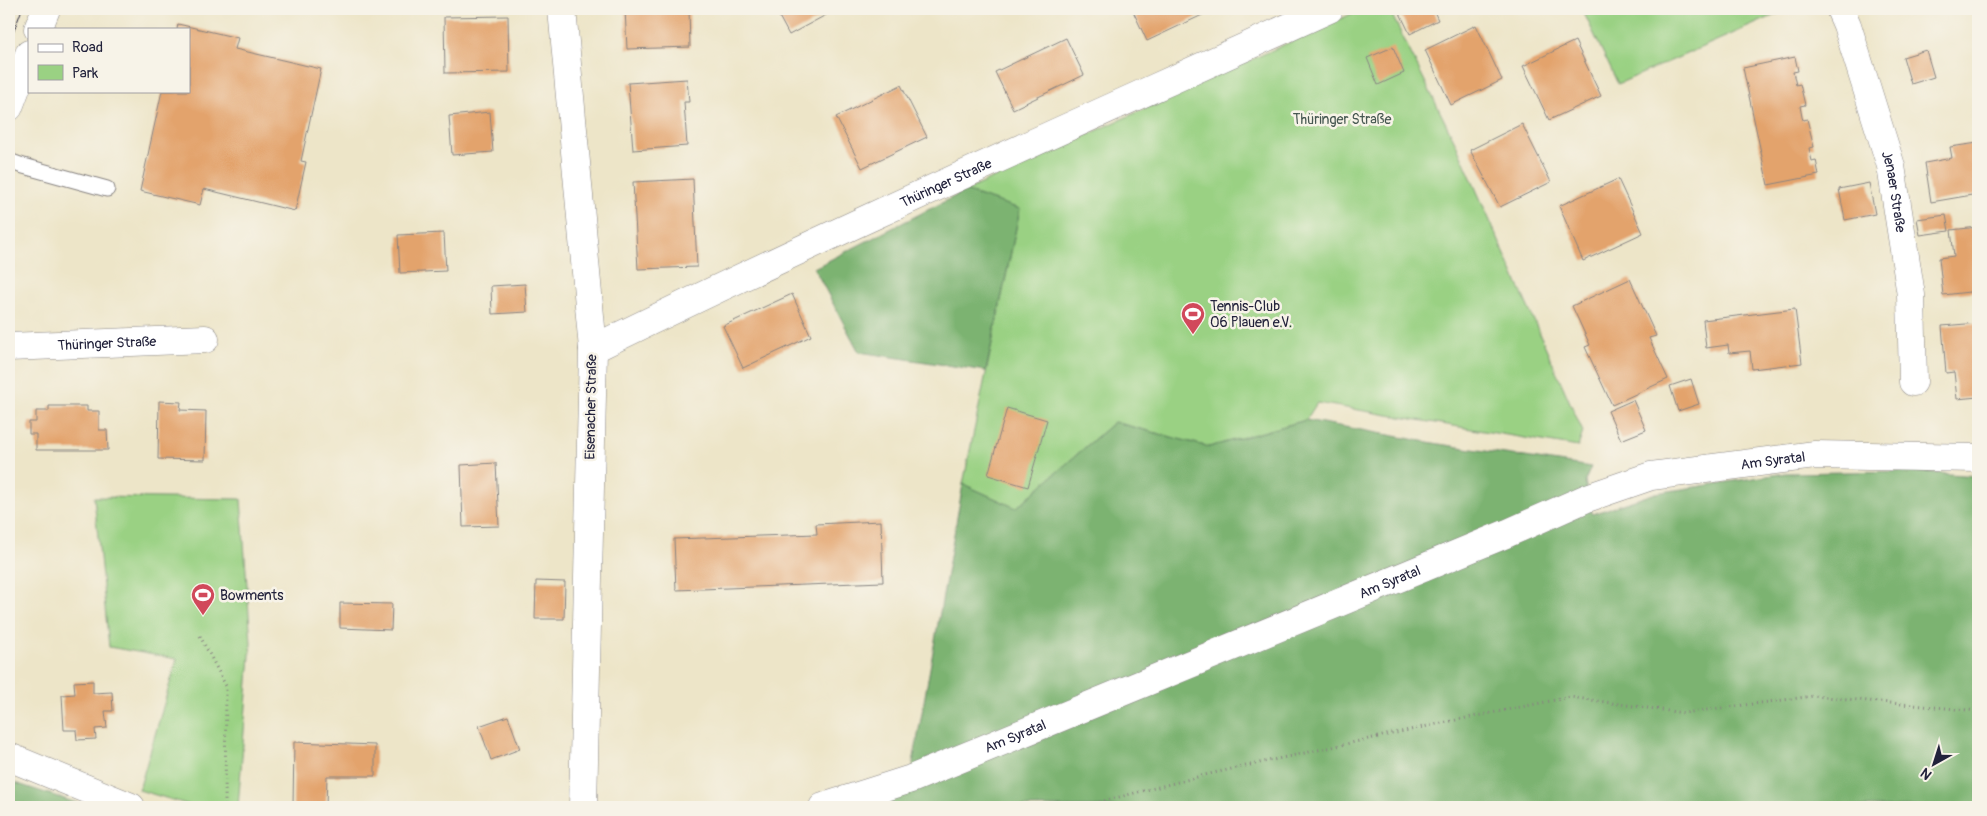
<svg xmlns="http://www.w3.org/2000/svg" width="1987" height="816" font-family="Pangolin,sans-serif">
<rect width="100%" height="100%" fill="#f7f3e8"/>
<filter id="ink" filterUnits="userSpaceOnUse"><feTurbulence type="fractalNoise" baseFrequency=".02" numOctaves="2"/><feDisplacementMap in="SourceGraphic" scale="10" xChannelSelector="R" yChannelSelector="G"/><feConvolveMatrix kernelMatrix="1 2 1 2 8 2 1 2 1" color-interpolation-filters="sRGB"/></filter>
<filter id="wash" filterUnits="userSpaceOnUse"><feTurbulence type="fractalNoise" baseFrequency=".0096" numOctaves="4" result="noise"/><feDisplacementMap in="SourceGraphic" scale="20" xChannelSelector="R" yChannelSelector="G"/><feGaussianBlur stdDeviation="1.12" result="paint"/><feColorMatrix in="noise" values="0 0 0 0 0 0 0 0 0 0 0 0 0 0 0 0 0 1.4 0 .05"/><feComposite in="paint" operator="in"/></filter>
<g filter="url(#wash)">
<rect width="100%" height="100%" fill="#ede5c8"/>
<g fill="#9ad183" stroke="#5e7a5f">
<path d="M1362 9H1389L1457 146 1583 432 1578 447 1317 403 1306 420 1209 447 1114 422 1016 508 963 484 1020 209 965 191Z"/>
<path d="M1582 9H1789L1618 84Z"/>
<path d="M94 497 241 499 251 643 238 807H196L139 790 177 659 109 647Z"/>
</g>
<g fill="#7bb371" stroke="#4e6a56">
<path d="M965 191 1020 209 986 371 859 352 814 268Z"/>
<path d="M1306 420 1439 444 1591 467 1585 481 1592 514 1656 493 1786 473 1906 471 1978 476V807H869L917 788 913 763 963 484 1016 508 1114 422 1209 447Z"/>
<path d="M9 781 89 807H9Z"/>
</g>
<g id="blocks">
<g fill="#e3a36c">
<path d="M625 9H689L690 47 627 49Z"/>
<path d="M775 9H837L789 35Z"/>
<path d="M1132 9H1215L1147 41Z"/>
<path d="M1398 9H1433L1438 20 1410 34Z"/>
<path d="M508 16 509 72 445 73 444 17Z"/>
<path d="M178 24 238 38 235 49 321 69 301 161 306 162 295 211 204 189 200 205 140 191 162 91H189V29H177Z"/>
<path d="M1476 25 1502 80 1451 105 1425 50Z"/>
<path d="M1066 38 1084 75 1013 109 995 72Z"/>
<path d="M1575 41 1601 96 1549 120 1523 66Z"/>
<path d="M1393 47 1404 73 1378 85 1367 58Z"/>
<path d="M1926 50 1934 77 1911 84 1903 57Z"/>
<path d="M1795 57 1798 71 1793 72 1796 85 1800 84 1805 105 1800 106 1802 117 1803 120 1807 119 1814 147 1809 148 1812 161 1816 160 1819 175 1768 185 1743 68Z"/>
<path d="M687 79 689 102H684L687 146 633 150 628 83Z"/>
<path d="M901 85 927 137 862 168 836 117Z"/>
<path d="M490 112 493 152 452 155 449 116Z"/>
<path d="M1522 124 1551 182 1500 207 1470 150Z"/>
<path d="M1978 143V194L1931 202 1925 163 1952 158 1950 147Z"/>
<path d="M693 179 697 267 638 269 633 182Z"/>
<path d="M1618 179 1643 233 1583 261 1559 206Z"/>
<path d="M1869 183 1875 214 1845 220 1839 189Z"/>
<path d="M1946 215 1949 231 1920 235 1917 219Z"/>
<path d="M1978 227V291L1943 295 1939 258 1954 256 1951 230Z"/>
<path d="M444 233 446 271 400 273 398 235Z"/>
<path d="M1630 279 1656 336 1649 338 1668 379 1612 405 1585 347 1590 345 1572 306Z"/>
<path d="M525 284 527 312 492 314 491 286Z"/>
<path d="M792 294 811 336 743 368 723 326Z"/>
<path d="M1795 309 1802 363 1752 369 1750 351 1729 353 1728 345 1706 348 1703 320Z"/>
<path d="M1978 323V397L1957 399 1954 372 1946 373 1942 326Z"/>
<path d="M1691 379 1699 404 1678 411 1670 386Z"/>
<path d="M1633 400 1646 430 1621 440 1608 411Z"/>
<path d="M159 401 181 402 180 410 206 411 205 460 158 459Z"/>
<path d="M49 406H87V411H99V430H107L108 450H36V434H29V422H36V411H49Z"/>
<path d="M1007 408 1047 420 1028 487 988 475Z"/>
<path d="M496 463 499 526 463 527 461 465Z"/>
<path d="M881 521 883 582 676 590 674 539 817 534 816 524Z"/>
<path d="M536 581 565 582 564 619H535Z"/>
<path d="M340 603 392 604 391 630 340 628Z"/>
<path d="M93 681V693L112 692 113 711H105L107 728 95 729 96 739 77 740 76 730H64L62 695 75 694 74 682Z"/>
<path d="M508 716 520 749 491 760 479 726Z"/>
<path d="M294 742 375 745V776H327L326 807H293Z"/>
</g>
</g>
</g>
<g filter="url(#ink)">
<use href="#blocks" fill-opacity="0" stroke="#888482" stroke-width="1"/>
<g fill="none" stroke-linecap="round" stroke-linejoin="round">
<g stroke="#888482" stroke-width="17">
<path id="service" d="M9 161 20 165 107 189"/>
</g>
<g stroke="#888482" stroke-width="29">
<g id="minor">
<path d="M562 9 593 349 583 807"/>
<path id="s1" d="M1840 9 1847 25 1891 166 1911 295 1913 382"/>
<path id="s2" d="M9 347 205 339"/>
<path id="s3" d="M593 349C835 230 1083 121 1329 9"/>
<path d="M9 757 131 807"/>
<path id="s4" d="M823 807 911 779 1508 533 1587 498 1651 476 1815 455 1978 458"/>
</g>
</g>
<g stroke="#888482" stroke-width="29">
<g id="primary">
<path d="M38 29 46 9"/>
<path d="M9 107 29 54"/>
</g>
</g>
<g stroke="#888482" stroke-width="3" stroke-dasharray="1 4" stroke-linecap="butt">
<path d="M200 636 226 686 225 807"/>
<path d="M1080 807 1209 774 1437 724 1570 697 1683 713 1814 696 1978 711"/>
</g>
<use href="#service" stroke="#fff" stroke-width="15"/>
<use href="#minor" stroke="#fff" stroke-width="28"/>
<use href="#primary" stroke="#fff" stroke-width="28"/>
<path stroke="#22223b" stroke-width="1" d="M9 44 22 9"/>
</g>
</g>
<defs>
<g id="stadium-pin" transform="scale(1.25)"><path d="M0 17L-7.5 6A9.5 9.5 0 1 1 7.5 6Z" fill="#d1495b" stroke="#f7f3e8"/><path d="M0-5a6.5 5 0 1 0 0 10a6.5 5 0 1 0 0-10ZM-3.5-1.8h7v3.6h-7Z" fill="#fff"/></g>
</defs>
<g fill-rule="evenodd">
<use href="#stadium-pin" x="1193" y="314"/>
<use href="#stadium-pin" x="203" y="595"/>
</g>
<g text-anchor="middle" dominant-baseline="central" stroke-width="5" stroke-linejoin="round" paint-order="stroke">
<g font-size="14" fill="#465751" stroke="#f7f3e8">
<text x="1342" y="119">Thüringer Straße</text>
</g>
<g font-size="14" fill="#22223b" stroke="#f7f3e8">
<text stroke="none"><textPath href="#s3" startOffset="390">Thüringer Straße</textPath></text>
<text stroke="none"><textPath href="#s1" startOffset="191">Jenaer Straße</textPath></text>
<text stroke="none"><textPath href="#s2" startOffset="98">Thüringer Straße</textPath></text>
<text transform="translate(591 407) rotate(-89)">Eisenacher Straße</text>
<text stroke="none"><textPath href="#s4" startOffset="1015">Am Syratal</textPath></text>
<text stroke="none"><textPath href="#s4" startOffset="610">Am Syratal</textPath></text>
<text stroke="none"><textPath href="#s4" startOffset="205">Am Syratal</textPath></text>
</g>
<g font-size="14" fill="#22223b" stroke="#f7f3e8" text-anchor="start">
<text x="1210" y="306">Tennis-Club<tspan x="1210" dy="16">06 Plauen e.V.</tspan></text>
<text x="220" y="595">Bowments</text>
</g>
</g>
<rect width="1987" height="816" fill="none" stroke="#f7f3e8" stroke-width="30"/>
<rect x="28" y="28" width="162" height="65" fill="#f7f3e8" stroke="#a29fa3"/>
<rect x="38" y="44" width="25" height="8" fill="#ffffff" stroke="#a29fa3"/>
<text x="72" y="52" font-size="15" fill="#22223b">Road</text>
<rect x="38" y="65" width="25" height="15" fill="#9ad183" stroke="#a29fa3"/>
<text x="72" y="78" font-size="15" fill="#22223b">Park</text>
<g transform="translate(1934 764) rotate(219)" stroke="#f7f3e8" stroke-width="4" paint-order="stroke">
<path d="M0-4L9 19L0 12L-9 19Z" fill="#22223b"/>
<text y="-8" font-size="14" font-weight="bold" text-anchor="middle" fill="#22223b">N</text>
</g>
</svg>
